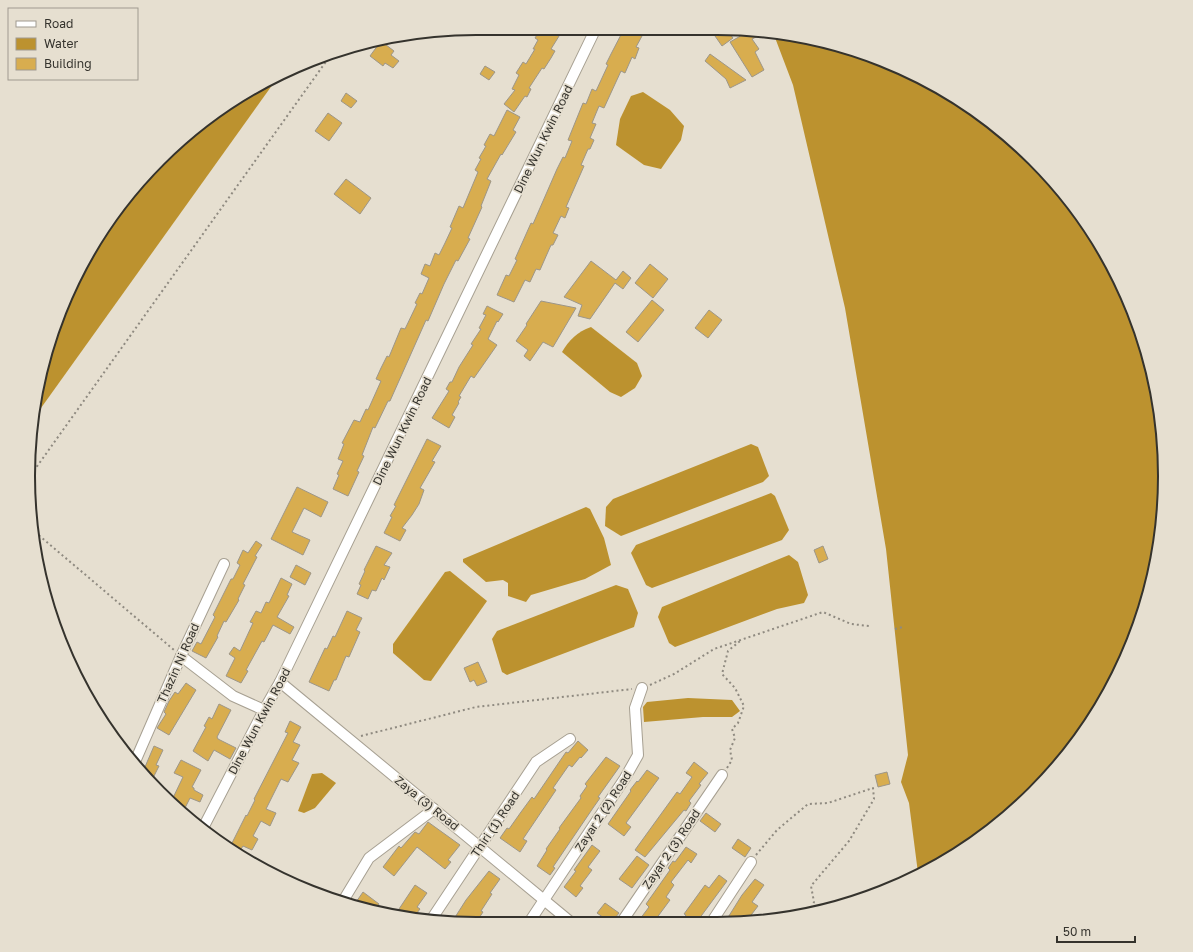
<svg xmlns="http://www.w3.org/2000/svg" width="1193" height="952" font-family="'Golos Text',sans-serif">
<rect width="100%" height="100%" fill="#e6dfd0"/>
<g fill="#bc922f">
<path d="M774 35 861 52 941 88 1012 139 1054 181 1105 252 1141 332 1161 418 1164 506 1150 592 1119 674 1072 749 1012 813 941 864 918 873 909 803 901 782 908 755 886 549 845 308 793 85Z"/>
<path d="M278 77 36 415 43 360 88 252 159 159 252 88Z"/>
<path d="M643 92 670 110 684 126 681 140 661 169 644 165 616 145 620 119 631 96Z"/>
<path d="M591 327 637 363 642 376 635 388 621 397 610 392 562 352C569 340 577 332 591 327Z"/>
<path d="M751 444 758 447 769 476 763 482 621 536 605 526 606 507 613 499Z"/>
<path d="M771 493 775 496 789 530 782 540 652 588 646 585 631 553 636 545Z"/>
<path d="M586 507 590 509 604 538 611 565 585 579 531 595 526 602 508 596V583L503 580 486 582 463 562V559Z"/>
<path d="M789 555 798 562 808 595 804 603 777 609 675 647 669 643 658 617 662 607Z"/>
<path d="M450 571 487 601 431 681 424 680 393 653V644L445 572Z"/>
<path d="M616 585 628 589 638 613 634 627 507 675 502 672 492 639 497 631Z"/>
<path d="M688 698 732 700 740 711 732 717H703L644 722 643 707 647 702Z"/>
<path d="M322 773 336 783 315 808 304 813 298 811 312 774Z"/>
</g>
<g fill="#d8ad4f" stroke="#9d9688">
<path d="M547 28H564L551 49 555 51 551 58 544 69 542 68 529 88 531 89 527 97 525 96 514 112 504 104 515 90 512 89 519 75 516 73 523 62 526 64 535 49H533L538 40 535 38 540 30 544 32Z"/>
<path d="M624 29H642L639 34 642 36 636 47 639 48 635 59 632 57 625 73 621 71 604 108 599 106 592 123 596 124 590 138 594 140 590 149H588L581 165 584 166 566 207 569 208 565 218 561 216 553 233 558 235 553 245H551L540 270 536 269 530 282 525 280 514 302 497 295 506 275 509 276 517 260 515 259 531 223 533 224 557 169 563 157 565 158 572 141 568 140 583 103 586 104 592 89 596 91 608 65 606 64 611 54Z"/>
<path d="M726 29 733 38 722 46 715 36Z"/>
<path d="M751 30 755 31 758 36 752 39 759 49 755 52 764 70 752 77 730 42Z"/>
<path d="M381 41 394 51 391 55 399 61 393 68 385 63 383 66 370 56Z"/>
<path d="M710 54 746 80 730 88 726 79 705 61Z"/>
<path d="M485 66 495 72 489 80 480 74Z"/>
<path d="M346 93 357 101 351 108 341 101Z"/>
<path d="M507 110 520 117 513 130 516 132 502 155 501 154 487 179 491 181 481 206 482 207 468 238 470 239 458 261 456 260 444 284 428 321 426 320 390 401H388L375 428 373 427 362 455 364 456 357 471 359 472 348 496 333 489 339 475 337 474 343 461 338 459 344 444 342 443 354 420 360 422 366 409 368 410 381 381 376 379 381 368 387 356 389 357 401 328 405 329 417 304 415 303 420 293 422 294 429 278 421 274 425 264 430 266 435 253 439 255 445 243 452 228 450 227 459 206 463 208 478 172 475 170 481 159 479 158 486 146 484 145 490 134 494 136Z"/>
<path d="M328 113 342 123 329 141 315 131Z"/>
<path d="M346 179 371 198 360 214 334 194Z"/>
<path d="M591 261 616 280 623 271 631 278 623 289 615 283 590 319 578 316 582 305 564 297Z"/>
<path d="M650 264 668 279 653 298 635 283Z"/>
<path d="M652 300 664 310 638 342 626 332Z"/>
<path d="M541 301 576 308 553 347 543 342 530 361 524 356 528 350 516 341 527 325 526 324Z"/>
<path d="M487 306 503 314 498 322 497 321 488 339 497 345 474 378 471 376 459 396 461 397 458 402 459 403 452 415 455 417 449 428 432 418 449 391 446 389 450 382H452L459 367 473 345 471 344 481 329 479 328 486 315 483 314Z"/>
<path d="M709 310 722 320 708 338 695 328Z"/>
<path d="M427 439 441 446 432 461 435 462 420 488 424 490 419 504 412 515 402 528 406 530 400 541 384 533 392 517 390 516 396 506 394 505Z"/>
<path d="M297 487 328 502 321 517 304 508 292 532 310 540 303 555 271 539Z"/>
<path d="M256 541 262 545 255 556 257 557 243 584 245 585 238 599 239 600 226 622 224 621 217 636 218 637 206 658 192 651 197 642 201 644 215 617 213 615 231 579H233L240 565 237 563 243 550 248 553Z"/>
<path d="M376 546 392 553 384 565 390 567 384 580 382 578 376 591 372 590 368 599 357 594 361 585 359 584 365 571 364 570Z"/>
<path d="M823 546 828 559 819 563 814 550Z"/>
<path d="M296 565 311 573 305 585 290 577Z"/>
<path d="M281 578 292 584 287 595 289 596 277 617 294 627 290 634 273 625 264 642 262 641 246 670 248 671 241 683 226 676 235 658 229 654 234 647 240 651 253 623 250 622 256 611 261 613 266 602 269 603Z"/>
<path d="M347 611 362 618 356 630 360 632 349 657 346 656 336 680H334L329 691 309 682 325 648 327 649 333 636 335 637Z"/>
<path d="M478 662 487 682 477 686 474 680 470 682 464 668Z"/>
<path d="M186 683 196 690 169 735 157 728 166 714 164 712 169 701 175 692 178 694Z"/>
<path d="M219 704 231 710 217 737 218 739 236 748 230 759 214 750 208 761 193 751 206 727 204 726 209 717 212 719Z"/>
<path d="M290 721 301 727 293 742 300 745 292 760 299 763 288 782 281 779 266 809 276 813 270 826 261 821 253 836 258 839 252 850 243 846 239 852 230 847 246 815 247 816 255 800 254 799 288 733 285 732Z"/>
<path d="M578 741 588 750 581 758 580 757 572 767 569 765 553 788 556 790 523 839 527 841 520 852 500 838 507 828 509 829 521 812 532 797 534 799 566 752 568 753Z"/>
<path d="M154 746 163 750 156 765 159 766 151 782 142 774Z"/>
<path d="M606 757 620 766 598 797 600 798 593 808 553 867 555 868 550 875 537 866 547 850 546 849 560 829 559 828 581 798 580 796 587 786 585 784Z"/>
<path d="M181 760 201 770 192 787 194 788V790L203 795 200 802 190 798 183 812 171 802 183 777 174 773Z"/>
<path d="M694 762 708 773 699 784 701 785 689 801 691 803 686 811 684 810 645 857 635 850 677 792 680 794 692 777 686 773Z"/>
<path d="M647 770 659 778 626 823 631 827 624 836 608 824 631 791 630 790 637 781 638 782Z"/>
<path d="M887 772 890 784 878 787 875 775Z"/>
<path d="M706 813 721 824 715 832 700 821Z"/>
<path d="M428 822 460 845 448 860 451 862 445 869 417 847 394 876 383 867 399 846 401 848 415 832 419 834Z"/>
<path d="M738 839 751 848 745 857 732 848Z"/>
<path d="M592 845 600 851 588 867 592 870 580 886 583 888 576 897 564 887 576 871 574 870Z"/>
<path d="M686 847 697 854 691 863 688 860 671 882 674 885 666 897 670 900 653 923H637L649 907 646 904 670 870 668 868 673 861 675 862Z"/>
<path d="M637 856 649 865 632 888 619 879Z"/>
<path d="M489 871 500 879 490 893 492 894 481 911 483 912 475 924 452 922 466 900Z"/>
<path d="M719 875 727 881 696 923H680L686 915 684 914 705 885 709 888Z"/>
<path d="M755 879 764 885 752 902 758 906 745 923H733L727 919 742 895Z"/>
<path d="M415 885 427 893 417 907 420 909 413 918 399 909Z"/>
<path d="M363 892 379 904 374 911 354 905Z"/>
<path d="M605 903 619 913 611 923 597 913Z"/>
</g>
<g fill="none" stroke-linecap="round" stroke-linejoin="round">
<g stroke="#a7a092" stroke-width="12">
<g id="street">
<path d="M181 656 233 696 264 710"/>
<path d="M280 682 573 924"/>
<path d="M134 764 181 656 224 564"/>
<path d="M202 830 264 710 280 682 596 28"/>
<path d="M343 901 369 858 434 809"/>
<path d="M431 920 536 762 570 739"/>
<path d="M621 923 722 775"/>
<path d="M711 923 751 862"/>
<path d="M528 924 625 778 638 755 635 708 642 688"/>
</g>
</g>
<g stroke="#8f8a80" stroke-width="2" stroke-dasharray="2 3" stroke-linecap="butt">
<path d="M28 479 330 56"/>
<path d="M35 532 174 650"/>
<path d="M895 629 903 627"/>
<path d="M650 685 674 674 714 649 823 612 851 624 869 626"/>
<path d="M361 736 476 707 632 689"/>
<path d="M727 768 732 760 730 750 735 738 732 729 738 723 744 706 735 688 722 674 728 651 740 641"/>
<path d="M756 855 777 830 808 804 828 803 873 788 874 799 849 841 811 886 814 902 810 912"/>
</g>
<use href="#street" stroke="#fff" stroke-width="10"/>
</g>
<g text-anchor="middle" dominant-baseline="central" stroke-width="3.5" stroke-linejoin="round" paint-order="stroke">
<g font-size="12" fill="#35332d" stroke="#e6dfd0">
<text transform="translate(543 139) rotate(-64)">Dine Wun Kwin Road</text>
<text transform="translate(402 431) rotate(-64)">Dine Wun Kwin Road</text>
<text transform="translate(178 663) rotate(-66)">Thazin Ni Road</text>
<text transform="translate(259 721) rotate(-62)">Dine Wun Kwin Road</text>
<text transform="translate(427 803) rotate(39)">Zaya (3) Road</text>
<text transform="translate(603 811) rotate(-57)">Zayar 2 (2) Road</text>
<text transform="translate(495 824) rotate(-56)">Thiri (1) Road</text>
<text transform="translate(671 849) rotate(-56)">Zayar 2 (3) Road</text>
</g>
</g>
<path d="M0 0H1193V952H0ZM476 35H717A441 441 0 0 1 1158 476V476A441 441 0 0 1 717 917H476A441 441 0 0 1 35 476V476A441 441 0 0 1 476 35Z" fill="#e6dfd0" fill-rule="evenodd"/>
<path fill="none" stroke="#35332d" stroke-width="2" d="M476 35H717A441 441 0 0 1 1158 476V476A441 441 0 0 1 717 917H476A441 441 0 0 1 35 476V476A441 441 0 0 1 476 35Z"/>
<rect x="8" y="8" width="130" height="72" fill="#e6dfd0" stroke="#9f9a8f"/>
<rect x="16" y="21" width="20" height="6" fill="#ffffff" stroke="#9f9a8f"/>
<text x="44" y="28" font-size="12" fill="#35332d">Road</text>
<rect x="16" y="38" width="20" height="12" fill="#bc922f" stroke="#9f9a8f"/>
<text x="44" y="48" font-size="12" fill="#35332d">Water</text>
<rect x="16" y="58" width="20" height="12" fill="#d8ad4f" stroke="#9f9a8f"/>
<text x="44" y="68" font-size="12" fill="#35332d">Building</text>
<path d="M1057 936v6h78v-6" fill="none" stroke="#35332d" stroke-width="2"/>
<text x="1063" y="936" font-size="12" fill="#35332d" stroke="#e6dfd0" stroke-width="3" paint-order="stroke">50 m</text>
</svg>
